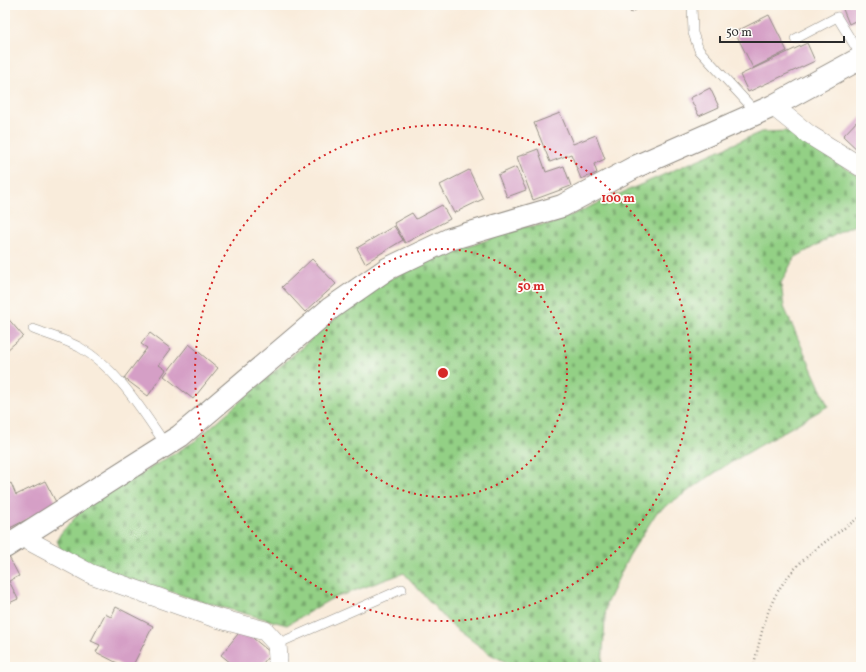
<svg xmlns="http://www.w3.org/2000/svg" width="866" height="672" font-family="Vollkorn,serif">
<defs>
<pattern id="cemetery-stones" width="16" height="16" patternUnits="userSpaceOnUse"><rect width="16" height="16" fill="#93d085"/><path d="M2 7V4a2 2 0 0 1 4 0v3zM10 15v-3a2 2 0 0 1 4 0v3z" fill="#78a96d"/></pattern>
</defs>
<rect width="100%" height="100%" fill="#fdfcf7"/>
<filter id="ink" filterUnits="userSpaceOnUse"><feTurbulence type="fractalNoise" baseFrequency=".025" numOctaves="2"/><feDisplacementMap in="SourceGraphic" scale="8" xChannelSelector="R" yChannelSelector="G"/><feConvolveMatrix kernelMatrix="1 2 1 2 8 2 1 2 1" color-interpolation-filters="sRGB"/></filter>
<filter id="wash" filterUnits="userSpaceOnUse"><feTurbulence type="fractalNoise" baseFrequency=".012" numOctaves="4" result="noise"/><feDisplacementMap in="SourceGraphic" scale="16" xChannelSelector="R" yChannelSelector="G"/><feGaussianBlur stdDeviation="0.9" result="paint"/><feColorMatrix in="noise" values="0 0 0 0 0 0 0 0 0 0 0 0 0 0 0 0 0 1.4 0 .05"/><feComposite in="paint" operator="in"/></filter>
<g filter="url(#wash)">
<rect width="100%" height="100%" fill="#f9ecdb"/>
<path fill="url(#cemetery-stones)" stroke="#5f7e58" d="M790 131 861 178V222L840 232 794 258 781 283 784 307 828 406 725 466 657 512 629 556 606 604 602 667H516L490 654 450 624 404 573 331 599 287 625 210 604 107 572 61 551 57 540 61 533 84 508 195 441 326 326 383 282 437 258 523 227 551 224 761 132Z"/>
<g id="blocks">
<g fill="#d59fc6">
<path d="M626 5H644L631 13Z"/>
<path d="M847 5H861V18L849 24 842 7Z"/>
<path d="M769 15 787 51 753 68 735 32Z"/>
<path d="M807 43 815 61 748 92 740 75Z"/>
<path d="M710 88 719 107 699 116 690 98Z"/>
<path d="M560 113 573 144 596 135 605 159 594 164 597 173 581 179 571 154 550 162 534 123Z"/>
<path d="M861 117V153L843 136Z"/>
<path d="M538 149 546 172 564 166 571 186 533 200 517 157Z"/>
<path d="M516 167 526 190 507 197 498 175Z"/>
<path d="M469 170 483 199 454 213 440 185Z"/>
<path d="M442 205 450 219 405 243 394 223 412 213 416 219Z"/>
<path d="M394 226 403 240 365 263 357 248Z"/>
<path d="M312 259 336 284 305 312 282 287Z"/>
<path d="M5 315 23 336 6 351 5 350Z"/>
<path d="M150 333 171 349 159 365 166 370 148 396 124 378 147 348 141 344Z"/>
<path d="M189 344 218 368 193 399 164 376Z"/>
<path d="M45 481 57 504 6 530 5 486 11 483 16 495Z"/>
<path d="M8 555 19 576 9 581 18 599 5 605V556Z"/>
<path d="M116 607 153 626 132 667H125L96 652 100 645 91 641 105 614 111 617Z"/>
<path d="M242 629 271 653 260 667H236L221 655Z"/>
</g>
</g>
</g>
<g filter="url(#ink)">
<use href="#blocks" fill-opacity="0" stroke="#928c83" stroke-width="1"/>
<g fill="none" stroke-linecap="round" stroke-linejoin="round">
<g stroke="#928c83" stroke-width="10">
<g id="service">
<path d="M692 5 693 33 699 50 757 113"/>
<path d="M795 39 837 17 861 56"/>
<path d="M33 329C49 335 64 339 79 347 118 369 141 409 166 445"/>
<path d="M277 644 402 589"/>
</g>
</g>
<g stroke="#928c83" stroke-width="20">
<g id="minor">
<path d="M773 106 808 134 861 167"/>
<path d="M22 537 91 574 213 617 265 631 277 644 278 659 276 667"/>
</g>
</g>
<g stroke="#928c83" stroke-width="24">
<path id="tertiary" d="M5 547 180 436 331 308 387 269 450 239 562 206 637 166 773 106 861 58"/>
</g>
<path stroke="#928c83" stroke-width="2.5" stroke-dasharray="1 3" stroke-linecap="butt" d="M753 667C759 646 762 625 771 605 788 564 827 541 861 516"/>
<use href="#service" stroke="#fff" stroke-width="9"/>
<use href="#minor" stroke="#fff" stroke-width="19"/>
<use href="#tertiary" stroke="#fff" stroke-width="22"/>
</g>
</g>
<g fill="none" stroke="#d62828" stroke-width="2" stroke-dasharray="2 4">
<circle cx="443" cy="373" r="124"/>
<circle cx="443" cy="373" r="248"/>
</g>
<circle cx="443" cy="373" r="6" fill="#d62828" stroke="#fdfcf7" stroke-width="2"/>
<g font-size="12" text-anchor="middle" font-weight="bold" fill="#d62828" stroke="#fdfcf7" stroke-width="3.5" stroke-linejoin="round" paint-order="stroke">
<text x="618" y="202">100 m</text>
<text x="531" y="290">50 m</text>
</g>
<rect width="866" height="672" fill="none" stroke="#fdfcf7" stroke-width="20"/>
<path d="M720 36v6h124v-6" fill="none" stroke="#2b2b2b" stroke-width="2"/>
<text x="726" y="36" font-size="12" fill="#2b2b2b" stroke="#fdfcf7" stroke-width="3" paint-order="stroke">50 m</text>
</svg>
